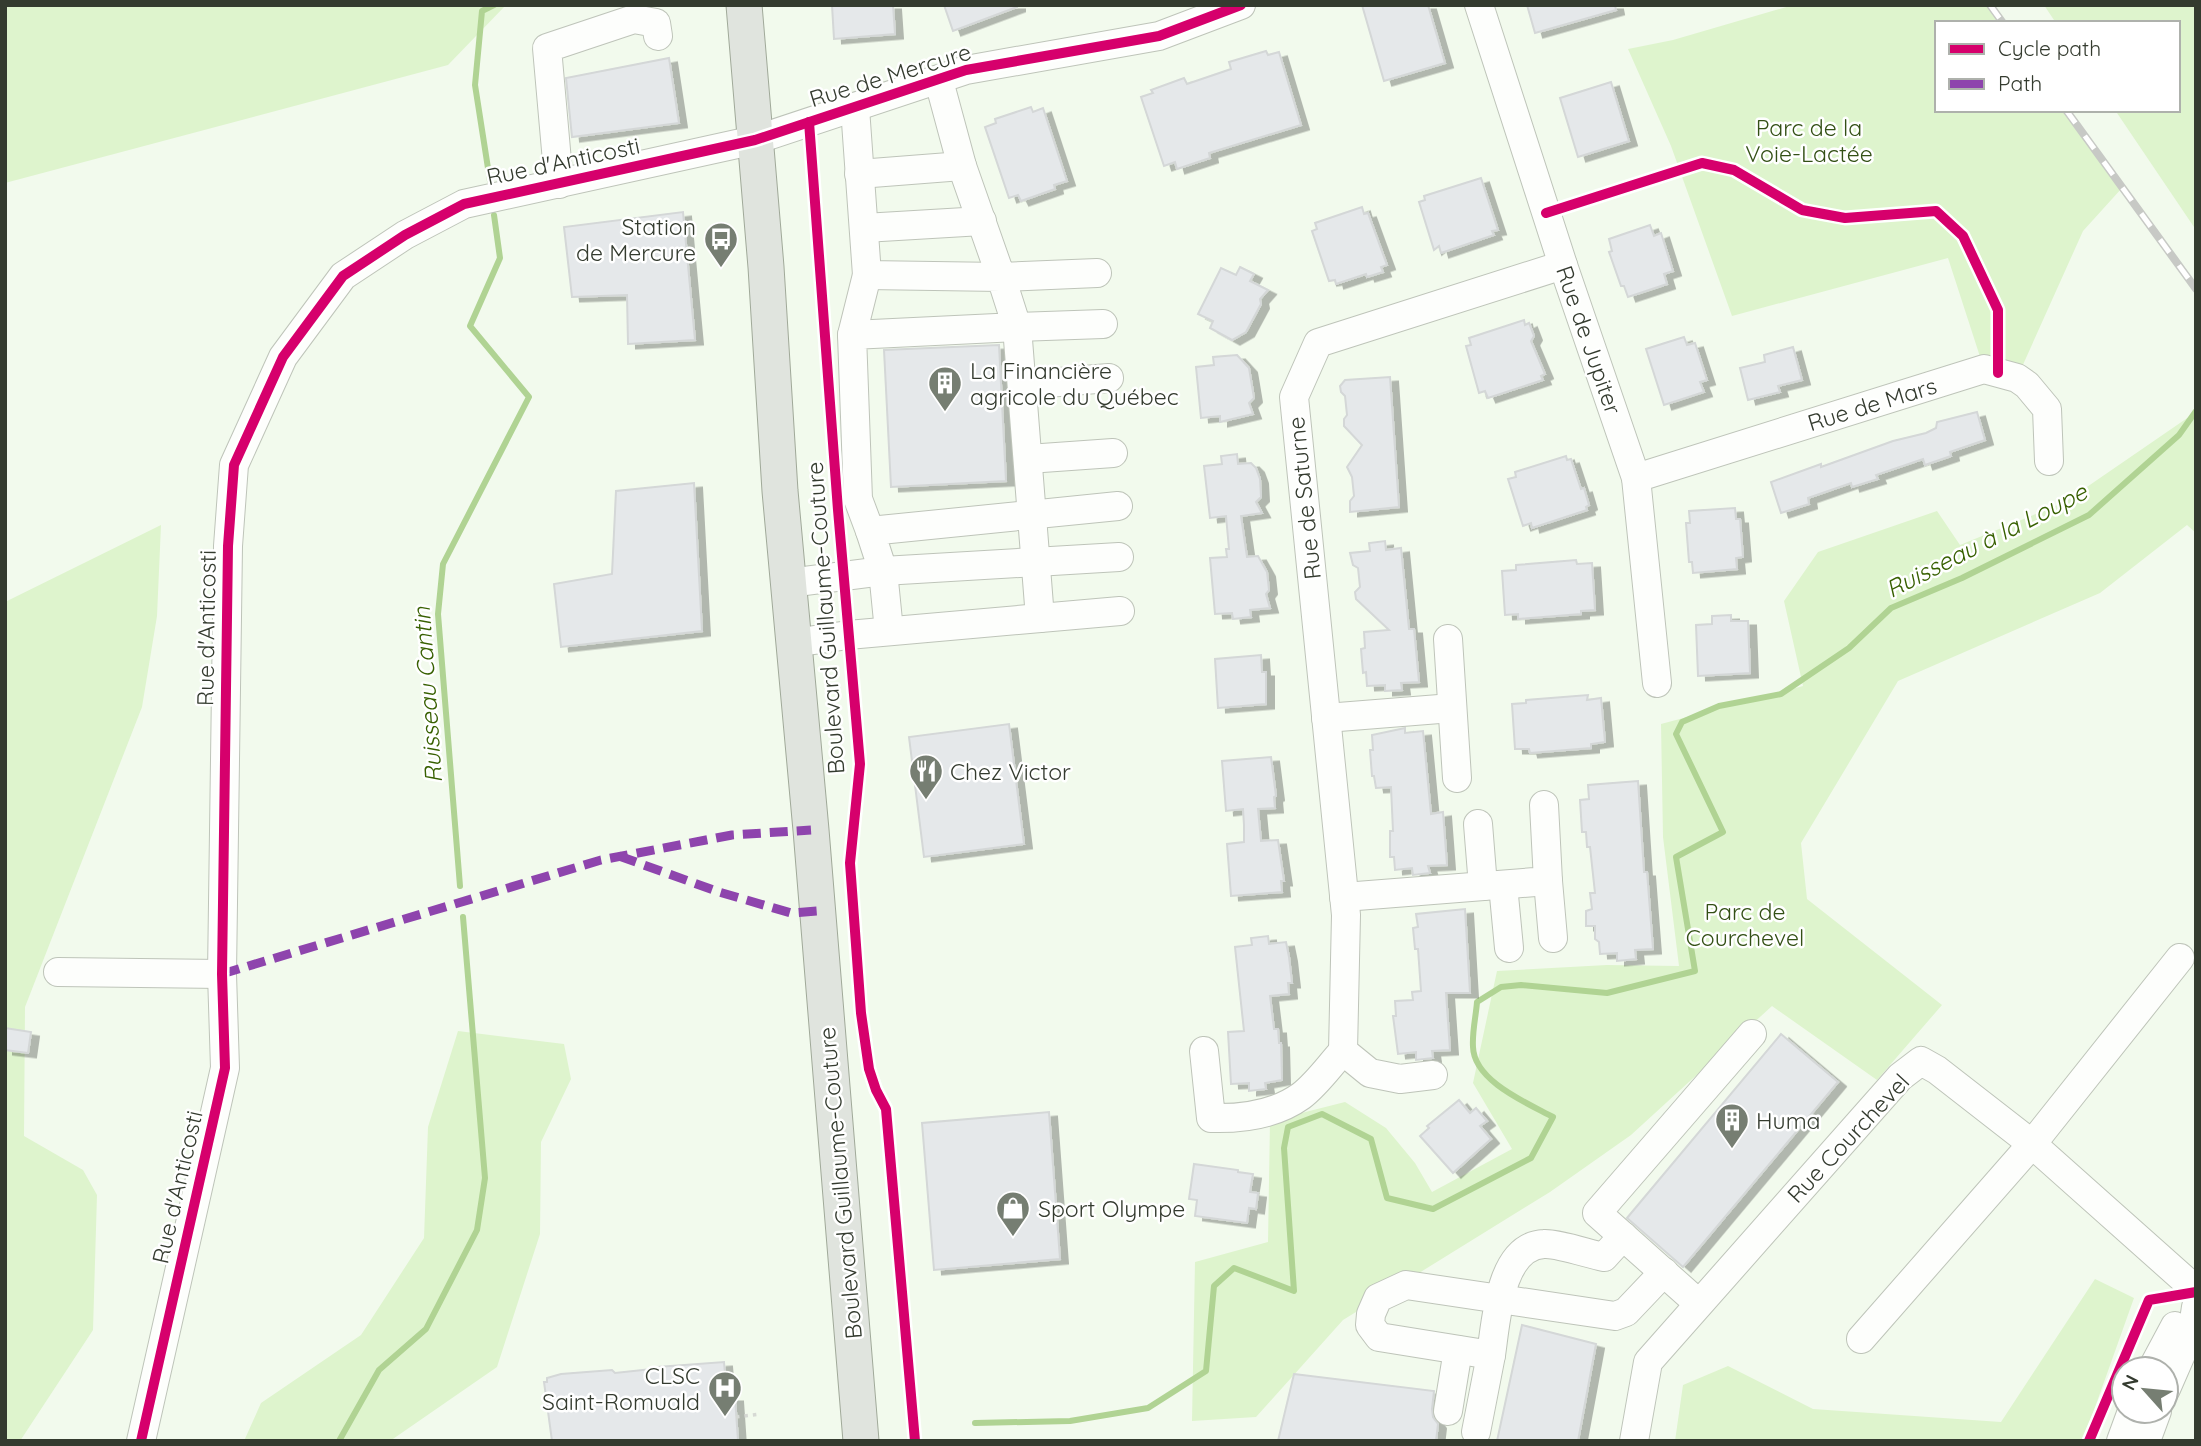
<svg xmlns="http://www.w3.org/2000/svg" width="2201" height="1446" font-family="Quicksand,sans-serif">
<defs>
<filter id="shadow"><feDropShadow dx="8" dy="4.5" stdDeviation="0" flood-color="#0004"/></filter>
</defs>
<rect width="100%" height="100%" fill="#f2faed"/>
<g fill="#def4cd">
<path d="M5 5H506L448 65 5 183Z"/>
<path d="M1793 5H1990L2003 23H1937V110H2066L2122 188 2083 231 2017 378 1984 369 1948 258 1732 316 1671 146 1628 49 1673 40Z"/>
<path d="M2044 5H2196V230L2115 110H2178V23H2056Z"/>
<path d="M2196 412V533L2187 525 2100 593 1898 681 1801 843 1807 899 1942 1005 1877 1080 1772 1006 1631 1135 1550 1192 1343 1320 1256 1417 1192 1421 1195 1262 1268 1242 1270 1121 1345 1102 1386 1128 1415 1163 1432 1192 1512 1149 1473 1083 1497 971 1607 965 1679 966 1663 837 1661 724 1803 686 1784 601 1818 552 1937 511 1960 545 2065 502Z"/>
<path d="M161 525 157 616 142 707 25 1007 24 1136 83 1170 97 1195 93 1330 20 1441H5V602Z"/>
<path d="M458 1031 564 1044 571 1079 541 1142 540 1234 497 1367 390 1441H244L261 1403 361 1335 424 1238 428 1127Z"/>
<path d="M2095 1279 2134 1298 2083 1441H1675L1683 1385 1728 1366 1813 1409 2001 1422Z"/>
</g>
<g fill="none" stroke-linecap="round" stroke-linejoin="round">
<g stroke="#b0d393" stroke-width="6">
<path d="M490 181 475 85 482 11 494 5"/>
<path d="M460 886 438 614 443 564 529 397 470 326 500 258 494 215"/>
<path d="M975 1423 1070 1421 1148 1408 1206 1371 1214 1286 1234 1268 1294 1291 1284 1148 1288 1127 1322 1114 1371 1139 1387 1198 1433 1209 1531 1158 1553 1117C1527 1103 1474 1081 1473 1047 1472 1032 1476 1016 1477 1002L1501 987 1521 985 1607 993 1695 971 1676 857 1723 832 1676 734 1682 722 1719 706 1781 694 1849 648 1891 608 1962 578 2089 515 2179 435 2196 411"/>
<path d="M339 1441 379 1370 426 1329 477 1230 485 1178 463 917"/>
</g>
</g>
<g fill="#e5e8ea" stroke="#d4d7d7" stroke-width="2" filter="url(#shadow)">
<path d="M832 5H893L895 34 834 39Z"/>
<path d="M944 5H1017V7L953 31Z"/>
<path d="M1362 5H1428L1445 63 1384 81Z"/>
<path d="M1527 5H1615L1616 10 1535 33Z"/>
<path d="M1266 51 1268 55 1279 52 1301 125 1209 153 1210 158 1177 169 1175 162 1164 166 1141 97 1153 93 1151 90 1184 78 1187 84 1231 69 1229 62Z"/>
<path d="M669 58 679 123 572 137 566 78Z"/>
<path d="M1611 82 1629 141 1578 157 1560 98Z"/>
<path d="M1031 107 1033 112 1043 108 1067 181 1054 185 1055 189 1021 201 1018 195 1009 198 985 127 996 123 995 119Z"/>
<path d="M1481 178 1498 230 1492 231 1494 235 1441 253 1439 246 1434 250 1419 202 1425 200 1424 196Z"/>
<path d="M1362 207 1364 214 1368 213 1387 265 1381 267 1383 272 1367 277 1366 274 1336 284 1335 280 1329 281 1312 231 1317 229 1315 223Z"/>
<path d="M683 212 695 340 628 344 627 295 572 297 564 227Z"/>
<path d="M1650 225 1654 236 1661 233 1673 271 1664 274 1667 284 1628 297 1624 286H1621L1609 252 1612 251 1609 239Z"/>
<path d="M1240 267 1254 274 1250 281 1268 290 1260 299 1261 304 1246 332 1232 340 1210 328 1213 321 1198 314 1221 268 1236 275Z"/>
<path d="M1524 320 1525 325 1529 323 1534 336 1531 341 1545 374 1541 376 1543 380 1488 398 1485 391 1479 393 1466 346 1471 345 1469 338Z"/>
<path d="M1684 337 1687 345 1695 343 1707 380 1700 382 1704 392 1664 405 1646 349Z"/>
<path d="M999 345 1006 481 891 487 884 350Z"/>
<path d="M1793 347 1802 380 1778 386 1780 392 1748 400 1740 368 1765 362 1764 355Z"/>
<path d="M1237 355 1249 368 1254 398 1249 403 1253 414 1220 422V416L1201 418 1196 367 1214 365 1213 357Z"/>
<path d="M1390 377 1399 507 1350 512V501L1354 496 1352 477 1347 467 1362 445 1344 426V419L1347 415 1345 396 1341 392 1340 386 1345 380Z"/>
<path d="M1977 412 1985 440 1950 452 1951 456 1925 465 1923 459 1876 475 1878 479 1852 487 1851 483 1808 498 1809 504 1781 513 1771 482 1821 464V467L1893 441 1926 433 1936 428 1937 422Z"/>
<path d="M1237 454 1238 464 1251 463 1256 468 1260 479 1261 497 1256 502 1262 513 1241 516 1247 557 1258 556 1267 572 1269 590 1266 594 1270 608 1250 610 1251 617 1233 619 1232 613 1215 614 1210 558 1227 557 1226 549H1229L1226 516 1210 518 1204 466 1222 464 1221 456Z"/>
<path d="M1566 456 1567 460 1571 459 1581 489 1584 488 1589 505 1586 507 1587 510 1532 528 1531 523 1523 526 1508 479 1516 477 1515 472Z"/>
<path d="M694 483 702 631 561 647 554 584 612 574 616 491Z"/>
<path d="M1735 508 1736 519H1740L1743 557 1736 558 1737 569 1693 573 1692 562H1689L1686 523H1690L1689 511Z"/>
<path d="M1385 541 1386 550 1401 548 1409 629H1414L1419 682 1401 683 1402 690 1385 691V685L1367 686 1366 672 1363 673 1361 649 1365 648 1364 632 1389 630 1356 599 1355 592 1360 587 1358 568 1353 565 1350 553 1370 551 1369 543Z"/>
<path d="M1576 560 1577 564 1592 563 1595 610 1581 611V614L1518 619V614L1505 615 1502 571 1516 570V565Z"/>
<path d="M1731 615V621H1748L1750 673 1698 676 1696 625 1712 624V616Z"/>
<path d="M1261 655 1262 672H1266V704L1218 708 1215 659Z"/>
<path d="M1588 695 1587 700 1601 698 1605 742 1591 744V748L1530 753 1529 749H1515L1512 704 1526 703V700Z"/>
<path d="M1009 724 1024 844 924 857 909 737Z"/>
<path d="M1405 728V733L1423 731 1431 814 1443 812 1447 865 1428 866 1430 873 1413 875 1412 868 1395 870 1394 857H1390V831H1393L1391 787 1376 788 1374 776H1372L1370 750H1373L1372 735Z"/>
<path d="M1271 757 1276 796 1274 797 1275 808 1258 809 1261 841 1278 840 1284 881H1281L1282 892 1231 896 1227 844 1244 842V825L1243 809 1226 811 1222 761Z"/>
<path d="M1638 781 1644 872H1647L1653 949 1635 950 1636 959 1617 961V953L1600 954 1599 942 1595 939V926H1586V911L1592 909 1590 893H1595L1590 847H1587L1586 832H1582L1580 800 1589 799 1588 785Z"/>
<path d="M1465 909 1470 993H1446L1450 1050 1432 1051 1433 1058 1416 1060V1052L1398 1054 1393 1016H1396L1395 1001 1413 1000 1412 992 1421 991 1418 949H1415L1413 928 1418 927 1416 914Z"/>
<path d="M1268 936 1269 944 1286 942 1289 957 1292 983H1288L1289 994 1270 996 1274 1029H1278L1279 1043H1281L1282 1080 1265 1083 1266 1089 1249 1091V1083L1231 1084 1228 1032 1244 1031 1235 947 1252 945 1251 938Z"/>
<path d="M5 1028 31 1032 28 1053 5 1050Z"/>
<path d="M1781 1034 1838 1082 1683 1267 1627 1218Z"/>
<path d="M1459 1100 1470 1113 1476 1108 1487 1121 1480 1126 1491 1139 1453 1173 1420 1136 1429 1128 1427 1126Z"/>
<path d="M1049 1112 1060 1259 934 1270 922 1123Z"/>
<path d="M1194 1164 1238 1170V1172L1253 1174 1250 1192 1258 1193 1256 1209 1249 1208 1247 1223 1195 1216 1197 1200 1189 1199Z"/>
<path d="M1522 1325 1596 1344 1578 1441H1497Z"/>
<path d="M724 1362 727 1397H735L738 1441H552L544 1382H547V1378L561 1374 612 1370 615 1373 652 1369 657 1367Z"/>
<path d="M1294 1374 1434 1391 1432 1409 1433 1417 1438 1424 1436 1441H1278Z"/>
</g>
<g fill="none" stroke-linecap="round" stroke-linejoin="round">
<g stroke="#bec4b9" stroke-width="30">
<g id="minor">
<path d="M1479 5 1563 265 1636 478 1657 683"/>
<path d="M939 81 962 166 1001 277 1097 273"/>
<path d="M855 108 867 275 1001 277 1017 327 852 335 858 499 870 531"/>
<path d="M859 174 962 166"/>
<path d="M559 184 547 48 634 19 656 23 658 36"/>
<path d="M864 228 982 221"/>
<path d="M852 335 867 275"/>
<path d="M1022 385 1109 378"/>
<path d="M1028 459 1113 453"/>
<path d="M1636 478 1984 369 2017 378 2027 385 2047 409 2049 461"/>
<path d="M789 583 883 571 1119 557"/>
<path d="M1040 618 1017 327 1103 324"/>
<path d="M889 631 883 571 870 531 1118 506"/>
<path d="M1448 639 1457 778"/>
<path d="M794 643 848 635 1120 611"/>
<path d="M1326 718 1452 708"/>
<path d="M1478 824 1483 886"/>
<path d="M1548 881 1553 938"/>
<path d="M1503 885 1509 948"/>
<path d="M1344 897 1548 881 1544 805"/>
<path d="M58 972 222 974"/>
<path d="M1204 1051 1211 1118C1243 1119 1276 1114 1301 1096 1317 1084 1330 1065 1343 1051"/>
<path d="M1433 1075 1400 1079 1370 1073 1343 1051 1346 915 1294 397 1318 343 1563 265"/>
<path d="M1623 1236 1604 1257C1589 1254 1557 1243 1544 1244 1499 1246 1496 1323 1491 1355L1379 1337 1370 1325 1371 1314 1378 1298 1406 1285 1615 1316 1626 1312 1664 1272"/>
<path d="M1698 1303 1597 1213 1752 1034"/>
<path d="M1861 1339 2032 1144 2180 958"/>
<path d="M2152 1369 2175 1326"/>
<path d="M2166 1389 2193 1327 2196 1307"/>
<path d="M1448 1411 1458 1350"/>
<path d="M1476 1432 1491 1355"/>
<path d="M141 1441 225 1068 222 974 228 546 234 465 283 357 343 276 405 235 464 204 755 140 966 70 1159 36 1241 5"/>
<path d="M1634 1441 1648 1362 1900 1077 1921 1061 1937 1070 2032 1144 2196 1290"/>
<path d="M2121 1441 2132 1411"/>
<path d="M2146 1441 2157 1411"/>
</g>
</g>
<g stroke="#a0a999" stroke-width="37">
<path id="major" d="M744 5 766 267 780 491 811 830 861 1441"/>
</g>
<path stroke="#d6d9d4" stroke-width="3.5" stroke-dasharray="3.5 5" stroke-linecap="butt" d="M736 1417 760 1414"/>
<use href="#minor" stroke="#fdfefc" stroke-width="28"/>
<use href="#major" stroke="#e0e4de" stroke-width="35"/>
<g stroke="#c7c9c5" stroke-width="8">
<g id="rail">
<path d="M1990 5 2003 23"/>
<path d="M2066 110 2196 289"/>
</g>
</g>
<use href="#rail" stroke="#fff" stroke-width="5" stroke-dasharray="16" stroke-linecap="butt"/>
<g stroke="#8e44ad" stroke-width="9" stroke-dasharray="18 9" stroke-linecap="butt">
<path d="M619 856 719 892 791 913 818 911"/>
<path d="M222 974 601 860 732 835 811 830"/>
</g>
<g stroke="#fff" stroke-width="15">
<g id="cycleway">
<path d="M809 122 838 510 860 764 850 863 861 1013 869 1069 876 1090 886 1109 915 1441"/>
<path d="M1546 213 1702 163 1734 170 1802 210 1845 218 1936 211 1963 236 1998 310V373"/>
<path d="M141 1441 225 1068 222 974 228 546 234 465 283 357 343 276 405 235 464 204 755 140 966 70 1159 36 1241 5"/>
<path d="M2089 1441 2149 1300 2196 1292"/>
</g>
</g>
<use href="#cycleway" stroke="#d6006c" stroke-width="10"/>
</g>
<defs>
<g id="bus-pin" transform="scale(1.75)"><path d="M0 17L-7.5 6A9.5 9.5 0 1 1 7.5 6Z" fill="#767e72" stroke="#fff"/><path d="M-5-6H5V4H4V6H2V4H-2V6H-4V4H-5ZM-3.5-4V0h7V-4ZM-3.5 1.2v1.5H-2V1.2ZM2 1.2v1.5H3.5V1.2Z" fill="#fff"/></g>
<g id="building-pin" transform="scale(1.75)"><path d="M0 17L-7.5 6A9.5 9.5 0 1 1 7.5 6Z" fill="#767e72" stroke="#fff"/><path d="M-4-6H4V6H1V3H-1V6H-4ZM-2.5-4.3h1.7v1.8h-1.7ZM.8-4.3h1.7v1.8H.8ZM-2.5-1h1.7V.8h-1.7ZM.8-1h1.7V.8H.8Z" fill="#fff"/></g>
<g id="restaurant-pin" transform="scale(1.75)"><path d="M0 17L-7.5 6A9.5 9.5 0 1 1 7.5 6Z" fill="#767e72" stroke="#fff"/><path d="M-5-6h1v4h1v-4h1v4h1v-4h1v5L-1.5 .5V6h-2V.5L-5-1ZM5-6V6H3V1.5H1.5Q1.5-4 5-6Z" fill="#fff"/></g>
<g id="shop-pin" transform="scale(1.75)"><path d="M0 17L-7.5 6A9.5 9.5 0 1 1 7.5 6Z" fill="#767e72" stroke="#fff"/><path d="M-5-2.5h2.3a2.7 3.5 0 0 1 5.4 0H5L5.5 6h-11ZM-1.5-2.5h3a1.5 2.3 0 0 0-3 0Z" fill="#fff"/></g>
<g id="hospital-pin" transform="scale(1.75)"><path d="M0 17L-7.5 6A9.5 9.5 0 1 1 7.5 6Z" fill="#767e72" stroke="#fff"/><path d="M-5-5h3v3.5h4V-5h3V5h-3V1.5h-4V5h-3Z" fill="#fff"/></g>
</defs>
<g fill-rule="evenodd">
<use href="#bus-pin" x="721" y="239"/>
<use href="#building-pin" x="945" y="383"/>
<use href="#restaurant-pin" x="926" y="771"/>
<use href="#building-pin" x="1732" y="1120"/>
<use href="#shop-pin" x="1013" y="1208"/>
<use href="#hospital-pin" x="725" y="1388"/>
</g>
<g text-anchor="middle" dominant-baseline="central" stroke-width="5" stroke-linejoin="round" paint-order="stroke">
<g font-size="23" fill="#343b2f" stroke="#fff">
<text transform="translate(890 75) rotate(-17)">Rue de Mercure</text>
<text transform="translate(563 161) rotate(-12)">Rue d'Anticosti</text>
<text transform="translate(1589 340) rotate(71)">Rue de Jupiter</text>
<text transform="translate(1872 404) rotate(-17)">Rue de Mars</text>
<text transform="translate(1304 498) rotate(-96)">Rue de Saturne</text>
<text transform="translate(825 618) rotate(-94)">Boulevard Guillaume-Couture</text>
<text transform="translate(206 628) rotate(-89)">Rue d'Anticosti</text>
<text transform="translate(1848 1138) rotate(-47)">Rue Courchevel</text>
<text transform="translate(840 1183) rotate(-95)">Boulevard Guillaume-Couture</text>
<text transform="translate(177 1187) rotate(-77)">Rue d'Anticosti</text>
</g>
<g font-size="23" fill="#335015" stroke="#fff">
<text x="1809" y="127">Parc de la<tspan x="1809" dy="26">Voie-Lactée</tspan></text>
<text x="1745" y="911">Parc de<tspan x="1745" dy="26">Courchevel</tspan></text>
</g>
<g font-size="23" fill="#343b2f" stroke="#fff" text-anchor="start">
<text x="696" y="226" text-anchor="end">Station<tspan x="696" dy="26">de Mercure</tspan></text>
<text x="970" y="370">La Financière<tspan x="970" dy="26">agricole du Québec</tspan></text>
<text x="950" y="771">Chez Victor</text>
<text x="1756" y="1120">Huma</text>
<text x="1038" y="1208">Sport Olympe</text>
<text x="700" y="1375" text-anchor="end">CLSC<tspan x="700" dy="26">Saint-Romuald</tspan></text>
</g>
<g font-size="24" font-style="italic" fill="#376000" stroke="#fff">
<text transform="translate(1986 540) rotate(-27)">Ruisseau à la Loupe</text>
<text transform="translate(427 695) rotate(-94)">Ruisseau Cantin</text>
</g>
</g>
<rect width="2201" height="1446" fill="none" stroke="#343b2f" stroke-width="14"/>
<rect x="1935" y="21" width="245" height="91" fill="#ffffff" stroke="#aeb1ac" stroke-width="2"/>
<rect x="1949" y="44" width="35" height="10" fill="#d6006c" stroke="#aeb1ac" stroke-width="2"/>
<text x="1998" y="56" font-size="21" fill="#343b2f">Cycle path</text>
<rect x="1949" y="79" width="35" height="10" fill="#8e44ad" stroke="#aeb1ac" stroke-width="2"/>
<text x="1998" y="91" font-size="21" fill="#343b2f">Path</text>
<g transform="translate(2145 1390) rotate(297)"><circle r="33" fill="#ffffff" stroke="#aeb1ac" stroke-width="2"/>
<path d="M0-5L12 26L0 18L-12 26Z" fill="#767e72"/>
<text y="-10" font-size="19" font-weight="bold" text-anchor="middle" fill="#343b2f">N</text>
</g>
</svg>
